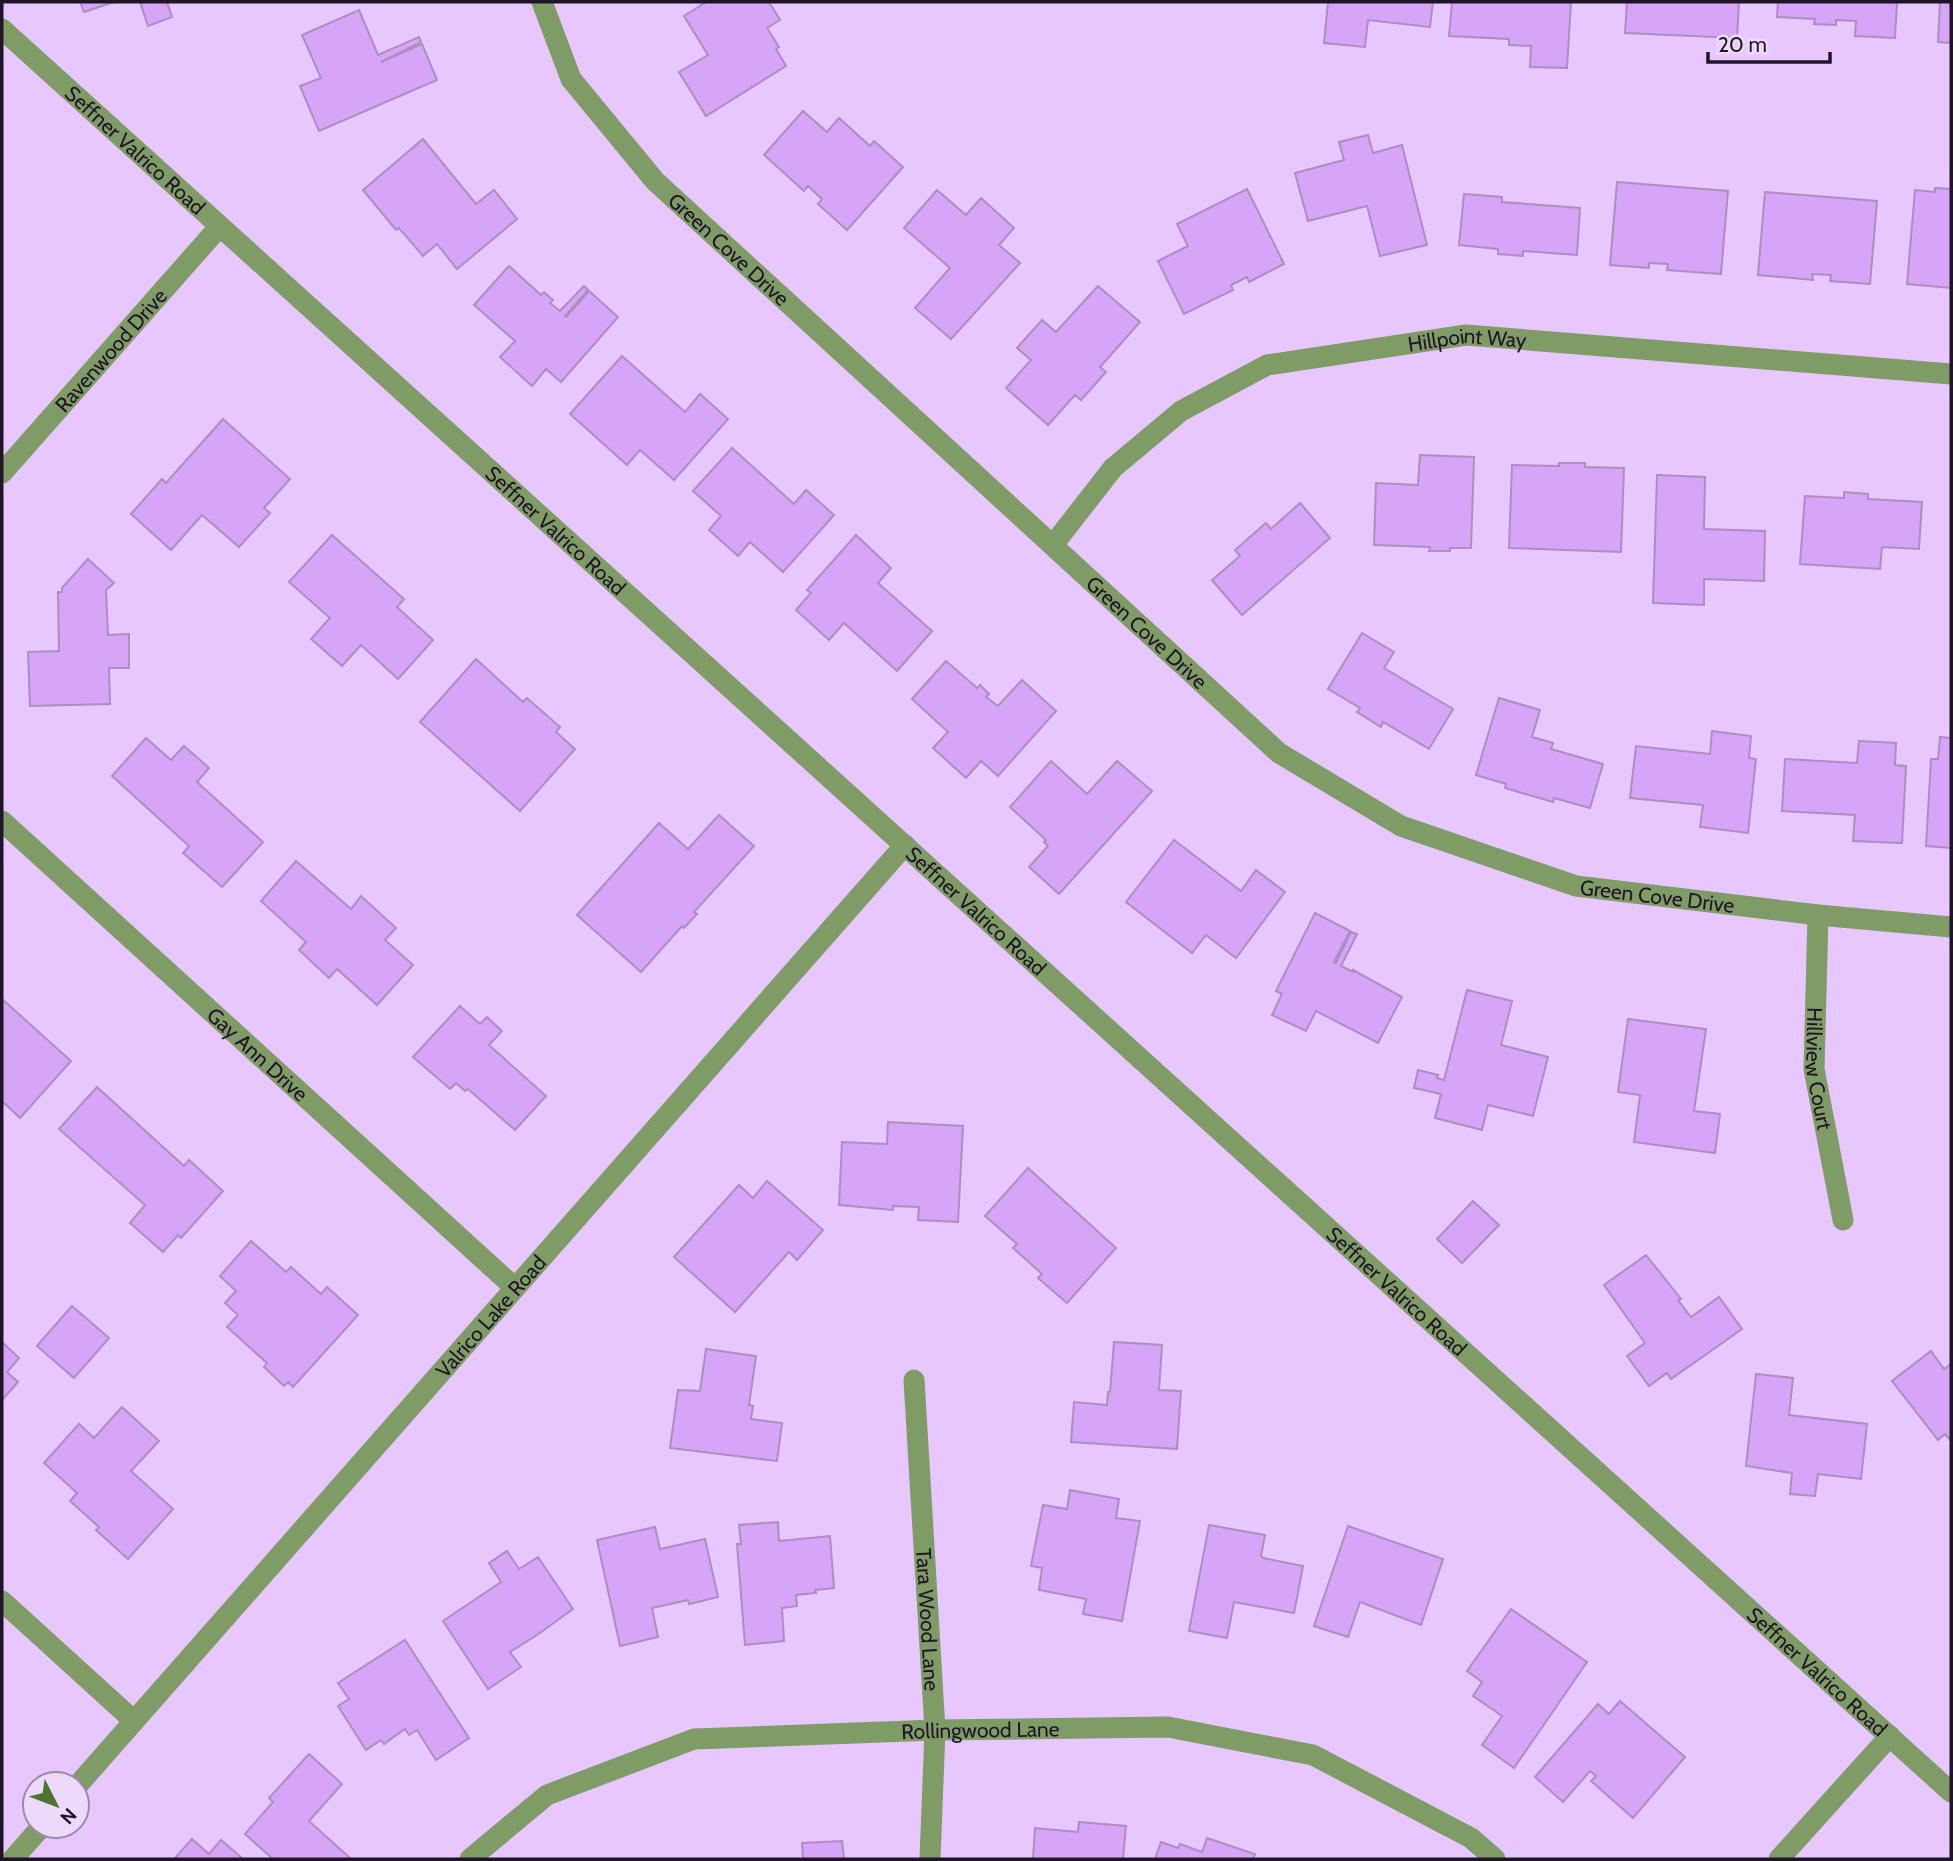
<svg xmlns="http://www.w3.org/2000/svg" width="1953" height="1861" font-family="Cabin,sans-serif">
<rect width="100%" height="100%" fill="#e7c7fd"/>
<g fill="#d6a5f7" stroke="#ac8ec1" stroke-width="2">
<path d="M80 2H114L84 12Z"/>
<path d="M140 2H167L172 17 148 26Z"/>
<path d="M706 2H769L780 20 767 28 779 47 776 49 786 66 706 116 679 72 708 55 684 16Z"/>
<path d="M1328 2H1433L1430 27 1368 20 1365 47 1324 43Z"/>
<path d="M1452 2H1571L1567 68 1530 67 1531 46 1509 45V39L1449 36Z"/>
<path d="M1627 2H1739L1737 38 1625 33Z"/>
<path d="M1778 2H1897L1895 38 1855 36 1856 21 1836 20V25L1814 24 1815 19 1777 17Z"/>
<path d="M1940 2H1951V43L1938 42Z"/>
<path d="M359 10 378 55 419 37 421 42 381 62 422 44 437 80 319 131 300 86 321 78 302 35Z"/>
<path d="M803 111 827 132 839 118 870 146 874 141 903 167 847 230 818 204 822 199 808 186 804 191 764 155Z"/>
<path d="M1368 135 1373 153 1402 145 1427 245 1380 256 1367 206 1308 221 1295 173 1344 160 1339 142Z"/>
<path d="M423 139 476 204 494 190 517 219 457 269 437 244 423 256 399 228 396 230 363 190Z"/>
<path d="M1617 182 1728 191 1721 274 1667 270 1668 264 1649 263V268L1610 265Z"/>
<path d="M1935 188 1951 189V288L1907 284 1915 190 1935 192Z"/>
<path d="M1247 189 1284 264 1249 282 1247 277 1231 285 1233 290 1184 314 1158 261 1188 246 1177 224Z"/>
<path d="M937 190 966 215 981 198 1014 228 999 245 1020 263 951 339 915 308 950 268 904 228Z"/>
<path d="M1765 192 1877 201 1870 284 1830 281 1831 275 1812 274 1813 280 1758 275Z"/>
<path d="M1464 194 1502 197V202L1580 208 1577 255 1523 251V256L1498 254V249L1459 245Z"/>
<path d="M509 266 541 295 544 292 553 300 550 303 560 311 584 286 588 290 565 316 566 317 589 291 618 317 561 382 546 369 532 386 500 357 515 341 474 305Z"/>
<path d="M1098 286 1140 322 1100 367 1106 372 1081 400 1075 395 1048 425 1006 388 1031 360 1017 348 1042 320 1056 332Z"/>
<path d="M622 356 685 412 700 394 728 419 674 480 640 450 627 465 570 414Z"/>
<path d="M223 419 290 479 264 508 270 513 239 547 202 515 171 550 131 514 162 479 166 483Z"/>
<path d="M732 448 794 504 806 490 834 515 783 572 750 542 738 556 709 530 721 516 693 491Z"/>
<path d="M1420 455 1474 457 1471 548H1450V551H1429L1430 547 1374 545 1376 483 1418 485Z"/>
<path d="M1559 463H1585V467L1624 468 1621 552 1509 548 1512 465 1559 466Z"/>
<path d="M1657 475 1705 477 1704 529 1765 531 1764 581 1704 579V605L1653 603Z"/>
<path d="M1844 492 1868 494V499L1922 502 1919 549 1882 547 1880 569 1800 564 1805 496 1844 498Z"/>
<path d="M1300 503 1330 538 1242 615 1212 580 1240 556 1235 550 1266 523 1271 529Z"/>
<path d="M332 535 404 599 397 607 433 640 398 679 361 645 342 666 311 639 330 618 289 582Z"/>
<path d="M856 535 891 568 878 583 932 631 897 671 844 623 829 640 796 610 811 593 807 590Z"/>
<path d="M88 559 114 583 106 590 108 635 129 634V668H109L110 704 30 706 28 652 59 651 58 592H62V588Z"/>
<path d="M1362 633 1394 652 1384 668 1453 709 1429 749 1383 722 1381 727 1357 712 1360 708 1328 689Z"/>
<path d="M476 659 523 702 527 698 560 727 556 732 575 749 520 811 420 722Z"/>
<path d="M946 661 977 688 980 685 989 694 986 697 998 706 1022 680 1056 711 998 776 981 761 966 778 933 748 948 732 912 699Z"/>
<path d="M1499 698 1540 710 1532 737 1553 743 1551 749 1603 764 1590 808 1554 798 1553 802 1505 788 1506 784 1476 775Z"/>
<path d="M1712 731 1751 736 1749 758 1756 759 1748 833 1700 827 1703 805 1630 798 1636 746 1710 754Z"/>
<path d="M1940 737 1951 738V848L1926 846 1931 759H1938Z"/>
<path d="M146 738 171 760 184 746 209 768 197 782 263 842 222 887 183 853 189 846 112 776Z"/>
<path d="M1859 741 1896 743 1895 765 1906 766 1902 843 1853 841 1855 815 1782 811 1785 759 1857 763Z"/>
<path d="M1051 761 1087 794 1117 761 1152 791 1059 894 1029 867 1048 846 1044 842 1046 840 1010 807Z"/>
<path d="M719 815 754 846 694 912 697 914 684 928 682 926 641 972 577 915 659 823 688 849Z"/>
<path d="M1174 840 1241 891 1256 870 1285 892 1236 958 1206 935 1192 953 1126 902Z"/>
<path d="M296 861 351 909 361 896 396 928 385 940 413 965 377 1005 337 969 329 978 299 950 306 942 261 901Z"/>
<path d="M1315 913 1350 931 1334 962 1336 963 1351 932 1357 934 1341 966 1353 972V970L1402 997 1378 1043 1316 1011 1306 1031 1272 1015 1282 994 1276 991Z"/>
<path d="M1467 990 1512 1001 1501 1045 1548 1057 1533 1116 1488 1105 1482 1130 1435 1118 1441 1094 1414 1088 1418 1070 1438 1075 1437 1078 1444 1080Z"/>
<path d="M2 999 71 1061 20 1118 2 1101Z"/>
<path d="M460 1006 480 1024 487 1017 502 1031 489 1045 546 1096 515 1130 468 1089 465 1091 456 1083 450 1089 413 1057Z"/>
<path d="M1628 1019 1706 1029 1694 1111 1720 1114 1715 1153 1634 1142 1640 1095 1618 1092Z"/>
<path d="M97 1087 184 1166 189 1160 223 1191 181 1238 178 1235 163 1252 130 1223 145 1205 59 1129Z"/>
<path d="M888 1122 963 1126 958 1222 918 1220 919 1207 893 1206V1210L839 1205 842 1142 887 1144Z"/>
<path d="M1028 1168 1116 1248 1067 1303 1038 1278 1042 1274 1013 1248 1017 1244 985 1216Z"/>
<path d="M767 1181 823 1230 797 1260 789 1252 735 1312 674 1257 739 1185 753 1198Z"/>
<path d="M1473 1201 1499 1225 1462 1263 1437 1239Z"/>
<path d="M251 1241 286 1272 291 1267 321 1294 327 1287 358 1315 293 1387 288 1382 284 1386 264 1367 267 1363 227 1327 238 1315 225 1303 236 1291 220 1276Z"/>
<path d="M1646 1255 1681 1299 1678 1300 1691 1317 1719 1297 1742 1329 1671 1379 1667 1373 1649 1386 1627 1356 1645 1343 1604 1285Z"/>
<path d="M72 1306 109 1338 74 1378 37 1346Z"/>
<path d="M2 1342 19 1358 7 1372 18 1382 2 1400Z"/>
<path d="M1114 1342 1162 1345 1159 1390 1181 1391 1177 1449 1071 1442 1074 1402 1107 1405 1108 1392H1110Z"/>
<path d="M706 1349 756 1356 749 1405 753 1406 751 1419 782 1423 777 1461 670 1448 678 1390 700 1391Z"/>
<path d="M1931 1351 1944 1369 1951 1364V1441L1945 1434 1938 1440 1892 1381Z"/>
<path d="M1756 1374 1793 1378 1789 1415 1867 1424 1861 1479 1818 1474 1815 1496 1790 1494 1792 1473 1746 1466Z"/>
<path d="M122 1407 159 1441 131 1471 173 1509 128 1559 96 1530 99 1527 70 1501 77 1493 44 1463 79 1424 94 1438Z"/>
<path d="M1070 1490 1119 1499 1116 1518 1140 1521 1122 1621 1083 1614 1086 1599 1039 1590 1042 1568 1031 1566 1043 1505 1067 1509Z"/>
<path d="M778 1522 779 1541 830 1536 834 1588 815 1590 816 1593 796 1595 797 1606 782 1608 784 1641 745 1645 737 1544H741L739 1525Z"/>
<path d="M1209 1525 1265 1535 1261 1556 1263 1558 1303 1566 1294 1613 1234 1602 1227 1638 1189 1631Z"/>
<path d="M1348 1526 1443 1559 1421 1625 1360 1602 1348 1637 1314 1626Z"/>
<path d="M655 1527 660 1549 705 1539 718 1597 689 1604 688 1600 652 1608 658 1637 620 1646 597 1540Z"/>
<path d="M507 1551 519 1569 538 1557 573 1609 537 1635 510 1652 521 1667 488 1689 443 1621 501 1582 489 1563Z"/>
<path d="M1511 1609 1587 1662 1514 1768 1482 1745 1502 1716 1473 1696 1482 1682 1467 1671Z"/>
<path d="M405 1640 469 1738 436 1760 417 1730 409 1735 405 1729 384 1744 381 1740 366 1750 338 1706 349 1699 338 1683Z"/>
<path d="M1620 1701 1685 1757 1633 1818 1591 1781 1596 1776 1590 1771 1563 1802 1535 1777 1598 1704 1609 1714Z"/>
<path d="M309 1754 342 1784 309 1821 351 1859H273L245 1834 273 1802 269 1798Z"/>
<path d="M1079 1822 1126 1826 1123 1859H1033L1035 1828 1078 1832Z"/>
<path d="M1207 1838 1255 1854 1253 1859H1155L1161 1842 1178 1848 1180 1844 1202 1852Z"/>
<path d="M192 1839 209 1854 221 1840 243 1859H174Z"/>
<path d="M842 1841 844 1859H803L802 1843Z"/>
</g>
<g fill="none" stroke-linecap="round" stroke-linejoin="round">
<g stroke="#7f9c66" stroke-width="21">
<path id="s1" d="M542 2 571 79 655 181 1279 753 1401 826 1576 886 1818 915 1951 927"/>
<path id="s2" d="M2 29 1951 1792"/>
<path id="s3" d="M2 473 220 226"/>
<path id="s4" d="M1053 545 1113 468 1181 411 1267 365 1466 335 1951 374"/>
<path id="s5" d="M2 821 515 1288"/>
<path id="s6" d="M1818 915 1814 1069 1843 1220"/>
<path id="s7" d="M914 1380 935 1730 930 1859"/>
<path d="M2 1601 134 1721"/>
<path id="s8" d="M77 1786 905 845"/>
<path d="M13 1859 42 1826"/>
<path id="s9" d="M470 1859 547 1795 694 1739 935 1730 1168 1727 1313 1755 1471 1838 1495 1859"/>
<path d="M1779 1859 1890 1736"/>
</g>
</g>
<g text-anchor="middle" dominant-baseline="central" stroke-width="5" stroke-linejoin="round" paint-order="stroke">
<g font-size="21" fill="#201428" stroke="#eddafb">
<text stroke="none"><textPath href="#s2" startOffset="180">Seffner Valrico Road</textPath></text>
<text stroke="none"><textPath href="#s1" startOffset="315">Green Cove Drive</textPath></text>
<text stroke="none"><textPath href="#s4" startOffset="486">Hillpoint Way</textPath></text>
<text stroke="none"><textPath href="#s3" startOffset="164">Ravenwood Drive</textPath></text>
<text stroke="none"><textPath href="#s2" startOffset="747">Seffner Valrico Road</textPath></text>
<text stroke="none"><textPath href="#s1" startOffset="882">Green Cove Drive</textPath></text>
<text stroke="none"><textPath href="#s1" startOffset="1470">Green Cove Drive</textPath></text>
<text stroke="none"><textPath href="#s2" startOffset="1314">Seffner Valrico Road</textPath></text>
<text stroke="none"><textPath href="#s5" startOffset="346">Gay Ann Drive</textPath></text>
<text stroke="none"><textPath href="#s6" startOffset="154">Hillview Court</textPath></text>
<text stroke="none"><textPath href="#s2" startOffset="1881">Seffner Valrico Road</textPath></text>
<text stroke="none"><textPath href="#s8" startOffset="626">Valrico Lake Road</textPath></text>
<text stroke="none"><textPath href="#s7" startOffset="240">Tara Wood Lane</textPath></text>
<text stroke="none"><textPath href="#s2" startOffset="2448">Seffner Valrico Road</textPath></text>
<text stroke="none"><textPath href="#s9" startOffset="544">Rollingwood Lane</textPath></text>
</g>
</g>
<rect width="1953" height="1861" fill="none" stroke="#201428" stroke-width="7"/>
<g transform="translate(56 1805) rotate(132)"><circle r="33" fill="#eddafb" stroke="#9b8ba7" stroke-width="2"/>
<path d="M0-5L12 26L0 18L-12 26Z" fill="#51742c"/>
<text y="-10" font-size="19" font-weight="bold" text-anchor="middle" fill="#201428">N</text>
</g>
<path d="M1708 52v10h122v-10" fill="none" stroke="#201428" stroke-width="3.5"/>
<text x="1718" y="52" font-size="21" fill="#201428" stroke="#eddafb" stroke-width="5" paint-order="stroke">20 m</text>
</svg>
